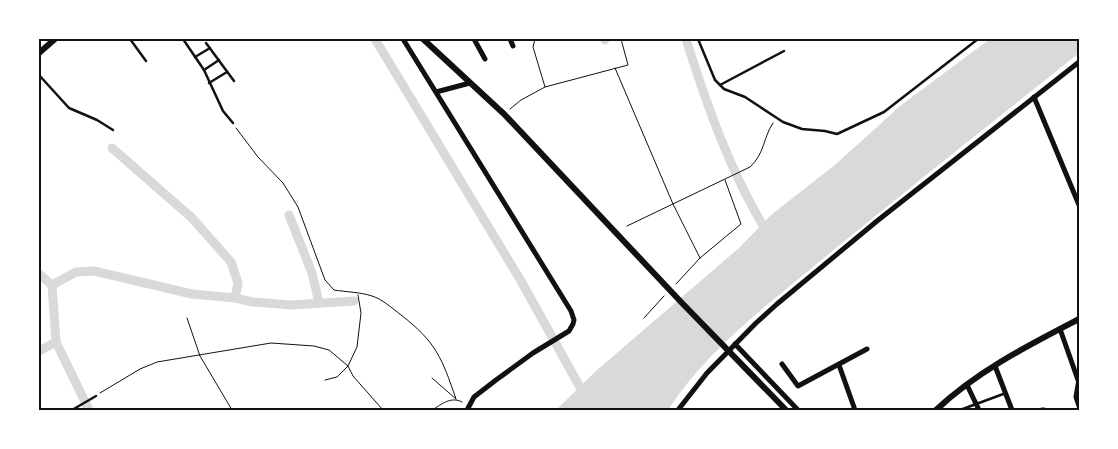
<svg xmlns="http://www.w3.org/2000/svg" width="1118" height="449" font-family="'Alegreya Sans',sans-serif">
<rect width="100%" height="100%" fill="#fff"/>
<path fill="#d9d9d9" d="M990 39H1079V53C994 121 909 188 825 257 769 304 708 348 668 410H556L597 370 739 248 771 215 836 164 900 106Z"/>
<g fill="none" stroke-linecap="round" stroke-linejoin="round">
<g stroke="#d9d9d9" stroke-width="9">
<path d="M375 39 521 281 581 389 600 410"/>
<path d="M605 39V40"/>
<path d="M686 39C707 106 731 174 768 234"/>
<path d="M112 148 192 218 231 262 238 283 235 298"/>
<path d="M289 215 312 273 319 303"/>
<path d="M39 274 52 285 56 342 89 410"/>
<path d="M52 285 76 272 94 271 192 294 235 298 253 302 292 305 354 301"/>
<path d="M39 351 56 342"/>
</g>
<g stroke="#111" stroke-width="1">
<path d="M615 68 673 204 700 258"/>
<path d="M545 87 628 65 621 39"/>
<path d="M510 109 521 100 545 87 533 47 535 39"/>
<path d="M236 128 258 157 283 183 298 207 325 280 334 290C346 292 360 292 372 296 382 299 392 308 401 315 436 342 442 358 456 399"/>
<path d="M627 226 750 167C765 153 763 138 773 123"/>
<path d="M676 284 700 258 741 224 725 180"/>
<path d="M187 318 200 356 232 410"/>
<path d="M644 318 664 296"/>
<path d="M432 378 456 399"/>
<path d="M325 380 337 377 348 366 357 347 361 313 358 295"/>
<path d="M100 393 140 369 157 362 271 343 314 346 329 350 348 366 353 376 383 410"/>
<path d="M432 410C442 404 451 396 462 402"/>
</g>
<g stroke="#111" stroke-width="2.5">
<path d="M130 39 146 61"/>
<path d="M183 39 204 70 223 111 233 123"/>
<path d="M698 39 715 80 724 89 745 97 783 122 802 129 825 131 837 134 884 112 978 39"/>
<path d="M206 43 234 81"/>
<path d="M195 57 210 48"/>
<path d="M204 70 219 60"/>
<path d="M39 75 69 108 97 120 113 130"/>
<path d="M209 83 227 72"/>
<path d="M720 85 784 51"/>
<path d="M72 410 96 396"/>
<path d="M960 410 1006 393"/>
</g>
<g stroke="#111" stroke-width="5">
<path d="M403 39 571 311 574 320 573 324 569 331 533 353 496 380 474 397 467 410"/>
<path d="M474 39 485 59"/>
<path d="M510 39 513 46"/>
<path d="M436 92 470 83"/>
<path d="M1034 97 1079 205"/>
<path d="M1060 329 1078 380"/>
<path d="M735 344 798 410"/>
<path d="M782 364 798 386 867 349"/>
<path d="M839 365 855 410"/>
<path d="M995 366 1012 410"/>
<path d="M1079 379 1076 397 1079 406"/>
<path d="M967 385 979 410"/>
<path d="M678 410 707 373 756 323 777 304 877 221 1079 62"/>
<path d="M1042 410H1044"/>
</g>
<g stroke="#111" stroke-width="6">
<path d="M423 39 504 114 682 303 786 410"/>
<path d="M39 53 55 39"/>
<path d="M936 410C977 371 1029 345 1079 319"/>
</g>
</g>
<rect width="1118" height="449" fill="none" stroke="#ffffff" stroke-width="80"/>
<rect x="40" y="40" width="1038" height="369" fill="none" stroke="#111" stroke-width="2"/>
</svg>
